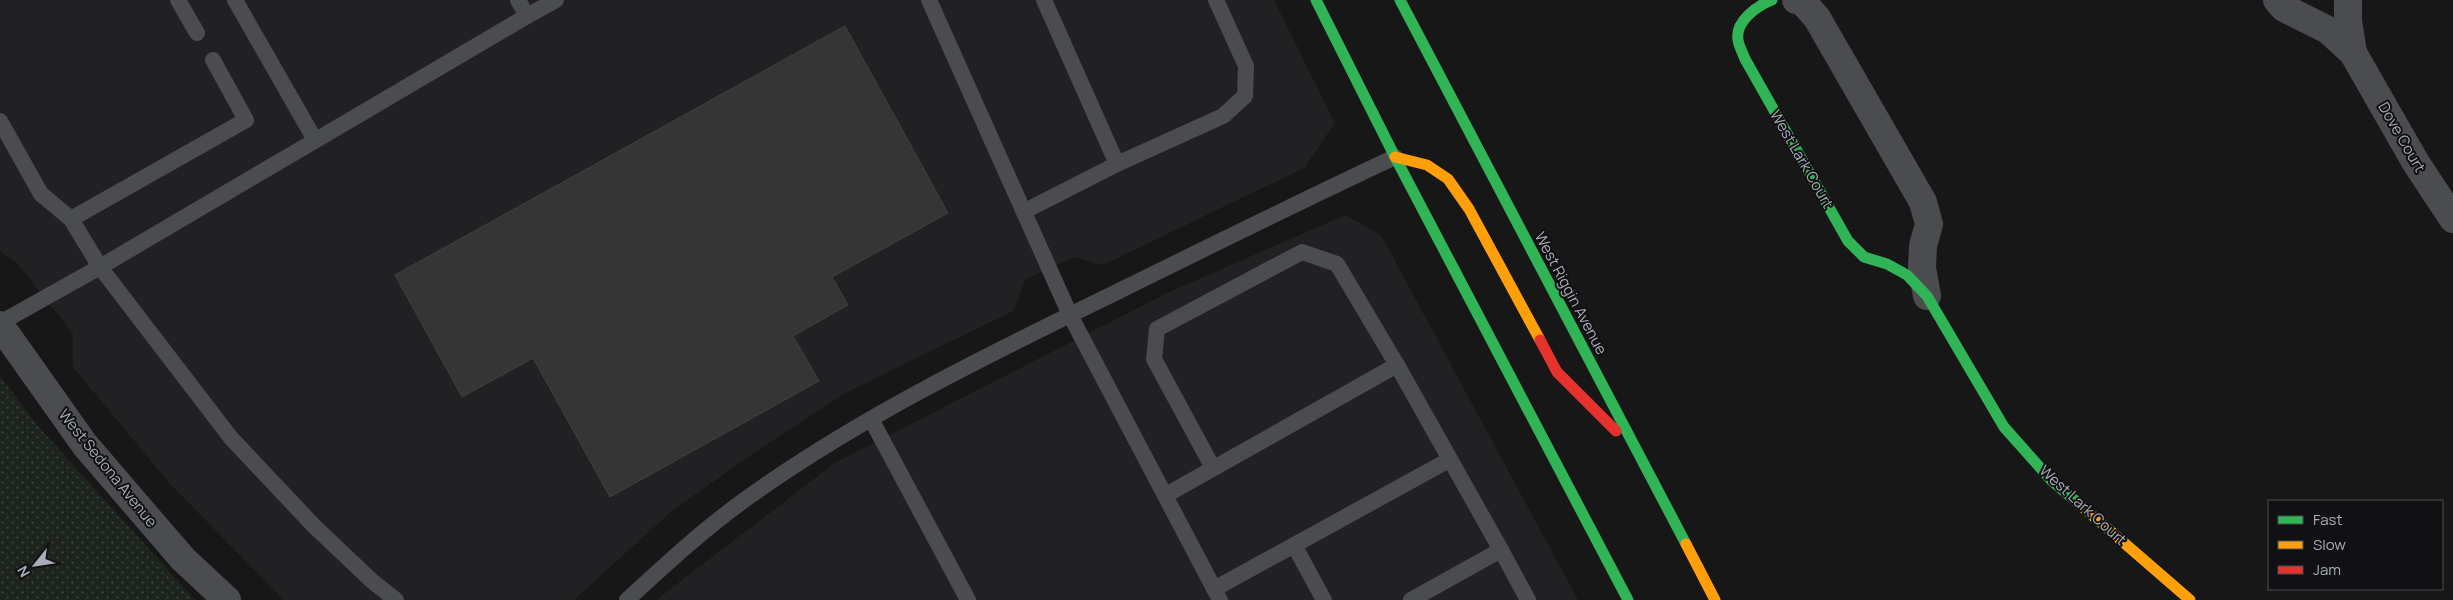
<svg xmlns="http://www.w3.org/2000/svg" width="2453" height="600" font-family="Manrope,sans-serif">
<defs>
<pattern id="grass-dots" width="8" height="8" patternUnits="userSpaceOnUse" patternTransform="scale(1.25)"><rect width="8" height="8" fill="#1d241e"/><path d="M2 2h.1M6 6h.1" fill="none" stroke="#3b413d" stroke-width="1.8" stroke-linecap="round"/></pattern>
</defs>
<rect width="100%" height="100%" fill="#171717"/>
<g fill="#212123">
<path d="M0 0H1274L1335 123 1304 168 1103 265 1075 257 1026 279 1013 311 845 393 751 455 673 510 574 600H284L170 484 73 367V334L17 263 0 251Z"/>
<path d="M1345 215 1381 235 1578 600H656L835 463 1167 293Z"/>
</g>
<path fill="url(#grass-dots)" d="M0 376 37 425 195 600H0Z"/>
<path fill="#353536" stroke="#3f4043" d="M845 26 948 213 832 277 848 305 793 336 819 381 610 497 533 358 462 397 395 275Z"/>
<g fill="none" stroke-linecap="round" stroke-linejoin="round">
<g stroke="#4b4c50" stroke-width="16">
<path d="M178 0 197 33"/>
<path d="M235 0 315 140"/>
<path d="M518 0 527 16 556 0"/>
<path d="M929 0 1070 315 1220 600"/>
<path d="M1044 0 1117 164"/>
<path d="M0 121 41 194 71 219 100 267 231 438 314 526 372 581 396 600"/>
<path d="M1025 211 1117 164 1223 116 1245 96 1246 66 1216 0"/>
<path d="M71 219 246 120 213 60"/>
<path d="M0 323 100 267 527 16"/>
<path d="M871 419 968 600"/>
<path d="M1213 468 1154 359 1157 329 1302 252 1337 264 1397 365"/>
<path d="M1166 495 1397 365 1501 550 1411 600"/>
<path d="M1294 545 1324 600"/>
<path d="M1501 550 1528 600"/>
<path d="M1214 589 1449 460"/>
<path d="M627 600C666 564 706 527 750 496 865 414 994 352 1121 290 1212 245 1303 200 1395 157"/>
</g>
<g stroke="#4b4c50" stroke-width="28">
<path d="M1796 0 1802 1 1817 18 1923 202 1929 224 1923 246 1922 268 1927 296"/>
<path d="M2277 0 2284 8 2328 30 2353 53 2416 163 2453 219"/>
<path d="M2348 0V21L2353 53"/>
<path d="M0 325 85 445 183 559 227 600"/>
</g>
<g stroke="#30b455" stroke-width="11">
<path d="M1316 0 1395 157 1628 600"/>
<path d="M1400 0 1686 544"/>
<path d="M1772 0C1757 6 1735 21 1738 40 1739 47 1743 53 1745 59L1848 241 1864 257 1887 264 1907 275 1927 296 2004 427 2052 481 2085 509"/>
</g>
<g stroke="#ff9f0a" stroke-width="11">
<path d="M1395 157 1427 165 1448 179 1469 209 1540 340"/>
<path d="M2085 509 2190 600"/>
<path d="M1686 544 1715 600"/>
</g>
<path stroke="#e5322d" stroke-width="11" d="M1540 340 1557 372 1616 431"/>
</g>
<g text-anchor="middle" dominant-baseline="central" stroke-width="4" stroke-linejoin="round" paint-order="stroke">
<g font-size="15" fill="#a8adb8" stroke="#111113">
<text transform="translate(2402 137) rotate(60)">Dove Court</text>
<text transform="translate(1802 159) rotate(60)">West Lark Court</text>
<text transform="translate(1571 293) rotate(62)">West Riggin Avenue</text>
<text transform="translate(108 468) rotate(51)">West Sedona Avenue</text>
<text transform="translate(2083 505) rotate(42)">West Lark Court</text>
</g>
</g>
<rect x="2268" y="500" width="175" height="90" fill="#111113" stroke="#4d4f55"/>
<rect x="2278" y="516" width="25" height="8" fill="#30b455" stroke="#4d4f55"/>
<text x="2313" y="525" font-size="15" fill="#a8adb8">Fast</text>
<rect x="2278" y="541" width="25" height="8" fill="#ff9f0a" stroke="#4d4f55"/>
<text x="2313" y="550" font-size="15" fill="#a8adb8">Slow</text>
<rect x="2278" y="566" width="25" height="8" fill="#e5322d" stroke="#4d4f55"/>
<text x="2313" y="575" font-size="15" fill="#a8adb8">Jam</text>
<g transform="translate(35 565) rotate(240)" stroke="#111113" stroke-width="4" paint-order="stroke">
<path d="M0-4L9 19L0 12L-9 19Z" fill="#a8adb8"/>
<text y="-8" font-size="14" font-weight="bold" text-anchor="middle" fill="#a8adb8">N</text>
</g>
</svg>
